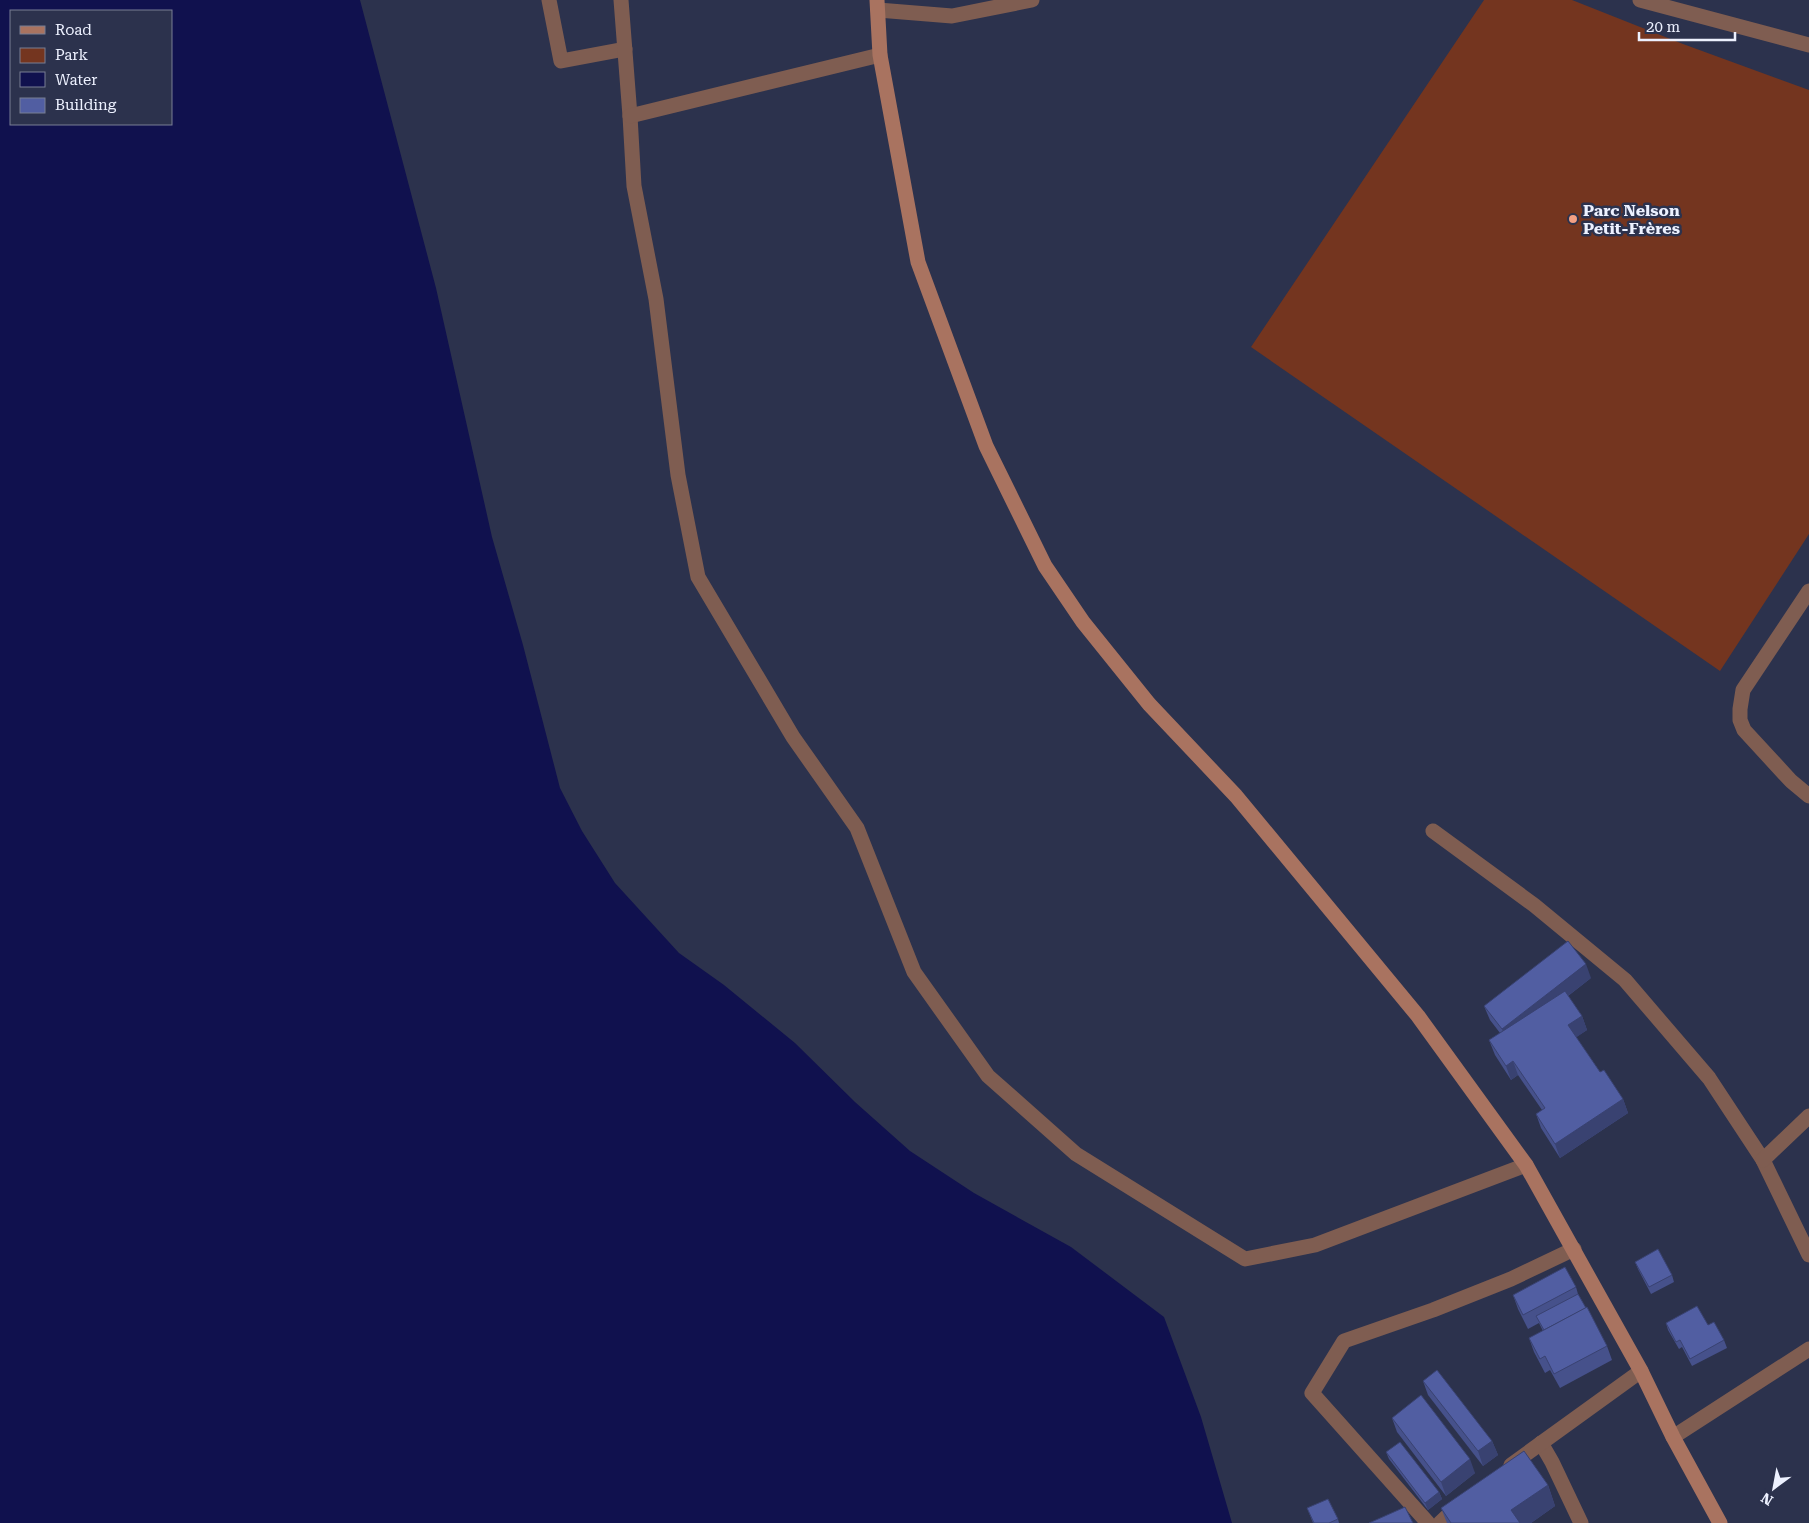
<svg xmlns="http://www.w3.org/2000/svg" width="1809" height="1523" font-family="'Roboto Serif',serif">
<rect width="100%" height="100%" fill="#2c324d"/>
<path fill="#74351f" d="M1484 0H1572L1683 44 1809 90V534L1720 671 1251 347Z"/>
<path fill="#10114e" fill-rule="evenodd" d="M0 0H360L436 288 492 537 523 645 560 788 582 831 615 883 679 953 724 985 795 1043 855 1102 910 1151 974 1193 1071 1247 1164 1317 1201 1417 1232 1523H0ZM11 11H171V124H11Z"/>
<g fill="none" stroke-linecap="round" stroke-linejoin="round">
<g stroke="#7f5d51" stroke-width="15">
<path d="M549 0 561 61 625 49"/>
<path d="M621 0 630 116 634 186 656 299 678 475 698 577 793 737 857 828 914 972 988 1076 1076 1154 1245 1259 1315 1245 1526 1165"/>
<path d="M1640 0 1809 45"/>
<path d="M878 10 952 16 1032 0"/>
<path d="M630 116 880 55"/>
<path d="M1809 591 1743 690 1740 709V720L1744 730 1791 781 1809 796"/>
<path d="M1433 831 1534 905 1625 980 1709 1078 1763 1160 1809 1255"/>
<path d="M1763 1160 1809 1116"/>
<path d="M1673 1437 1809 1349"/>
<path d="M1541 1443 1552 1462 1581 1523"/>
<path d="M1511 1465 1641 1371"/>
<path d="M1428 1523 1312 1393 1344 1341 1433 1310 1511 1279 1574 1249"/>
<path d="M1440 1523 1459 1505"/>
</g>
<path stroke="#a97360" stroke-width="15" d="M877 0 880 55 918 262 986 446 1045 566 1083 622 1149 704 1236 796 1418 1016 1526 1165 1641 1371 1673 1437 1720 1523"/>
</g>
<g fill="#46518b">
<path d="M1591 978 1568 996 1582 1016 1587 1030 1576 1037 1600 1072 1623 1099 1628 1113 1560 1158 1541 1128 1536 1114 1542 1110 1518 1075 1511 1080 1495 1055 1489 1040 1500 1033 1490 1020 1484 1006Z"/>
<path d="M1635 1262 1672 1275 1674 1282 1651 1294 1638 1269Z"/>
<path d="M1576 1287 1578 1294 1607 1346 1612 1360 1560 1388 1550 1370 1545 1373 1534 1352 1529 1338 1543 1331 1539 1323 1528 1329 1518 1309 1513 1295Z"/>
<path d="M1666 1323 1708 1325 1724 1340 1727 1348 1692 1366 1682 1347 1679 1349 1668 1330Z"/>
<path d="M1423 1381 1492 1441 1498 1455 1483 1466 1428 1395Z"/>
<path d="M1392 1418 1475 1473 1446 1496 1397 1432Z"/>
<path d="M1386 1452 1439 1492 1442 1499 1428 1510 1389 1459Z"/>
<path d="M1548 1485 1555 1506 1531 1523H1447L1441 1508Z"/>
<path d="M1307 1508 1338 1519 1339 1523H1313Z"/>
</g>
<g fill="#394271">
<path d="M1586 964 1591 978 1507 1043 1502 1029Z"/>
<path d="M1582 1016 1587 1030 1574 1039 1568 1025Z"/>
<path d="M1513 1061 1518 1075 1511 1080 1506 1066Z"/>
<path d="M1623 1099 1628 1113 1560 1158 1555 1144Z"/>
<path d="M1492 1441 1498 1455 1483 1466 1478 1451Z"/>
<path d="M1470 1459 1475 1473 1446 1496 1441 1482Z"/>
<path d="M1548 1485 1555 1506 1531 1523H1516L1511 1510Z"/>
<path d="M1439 1492 1442 1499 1428 1510 1425 1503Z"/>
</g>
<g fill="#515ea2" stroke="#394271">
<path d="M1568 941 1586 964 1502 1029 1484 1006Z"/>
<path d="M1565 991 1582 1016 1568 1025 1600 1072 1604 1070 1623 1099 1555 1144 1536 1114 1545 1108 1513 1061 1506 1066 1489 1040Z"/>
<path d="M1658 1249 1672 1275 1649 1287 1635 1262Z"/>
<path d="M1565 1267 1576 1287 1523 1315 1513 1295Z"/>
<path d="M1578 1294 1586 1308 1544 1330 1536 1316Z"/>
<path d="M1697 1306 1708 1325 1714 1322 1724 1340 1690 1359 1680 1340 1676 1342 1666 1323Z"/>
<path d="M1587 1307 1607 1346 1554 1374 1545 1356 1540 1359 1529 1338Z"/>
<path d="M1437 1370 1492 1441 1478 1451 1423 1381Z"/>
<path d="M1421 1395 1470 1459 1441 1482 1392 1418Z"/>
<path d="M1400 1442 1439 1492 1425 1503 1386 1452Z"/>
<path d="M1524 1451 1548 1485 1511 1510 1520 1523H1451L1441 1508Z"/>
<path d="M1328 1499 1338 1519 1329 1523H1314L1307 1508Z"/>
<path d="M1405 1507 1413 1523H1369Z"/>
</g>
<circle fill="#f39f83" stroke="#2c324d" stroke-width="2" cx="1573" cy="219" r="5"/>
<g text-anchor="middle" dominant-baseline="central" stroke-width="5" stroke-linejoin="round" paint-order="stroke">
<g font-size="16" font-weight="bold" fill="#edf1ff" stroke="#2c324d" text-anchor="start">
<text x="1583" y="210">Parc Nelson<tspan x="1583" dy="18">Petit-Frères</tspan></text>
</g>
</g>
<rect x="10" y="10" width="162" height="115" fill="#2c324d" stroke="#797e94"/>
<rect x="20" y="26" width="25" height="8" fill="#a97360" stroke="#797e94"/>
<text x="55" y="35" font-size="15" fill="#edf1ff">Road</text>
<rect x="20" y="48" width="25" height="15" fill="#74351f" stroke="#797e94"/>
<text x="55" y="60" font-size="15" fill="#edf1ff">Park</text>
<rect x="20" y="72" width="25" height="15" fill="#10114e" stroke="#797e94"/>
<text x="55" y="85" font-size="15" fill="#edf1ff">Water</text>
<rect x="20" y="98" width="25" height="15" fill="#515ea2" stroke="#797e94"/>
<text x="55" y="110" font-size="15" fill="#edf1ff">Building</text>
<g transform="translate(1774 1488) rotate(212)" stroke="#2c324d" stroke-width="4" paint-order="stroke">
<path d="M0-4L9 19L0 12L-9 19Z" fill="#edf1ff"/>
<text y="-8" font-size="14" font-weight="bold" text-anchor="middle" fill="#edf1ff">N</text>
</g>
<path d="M1639 32v8h96v-8" fill="none" stroke="#edf1ff" stroke-width="2.5"/>
<text x="1646" y="32" font-size="15" fill="#edf1ff" stroke="#2c324d" stroke-width="4" paint-order="stroke">20 m</text>
</svg>
